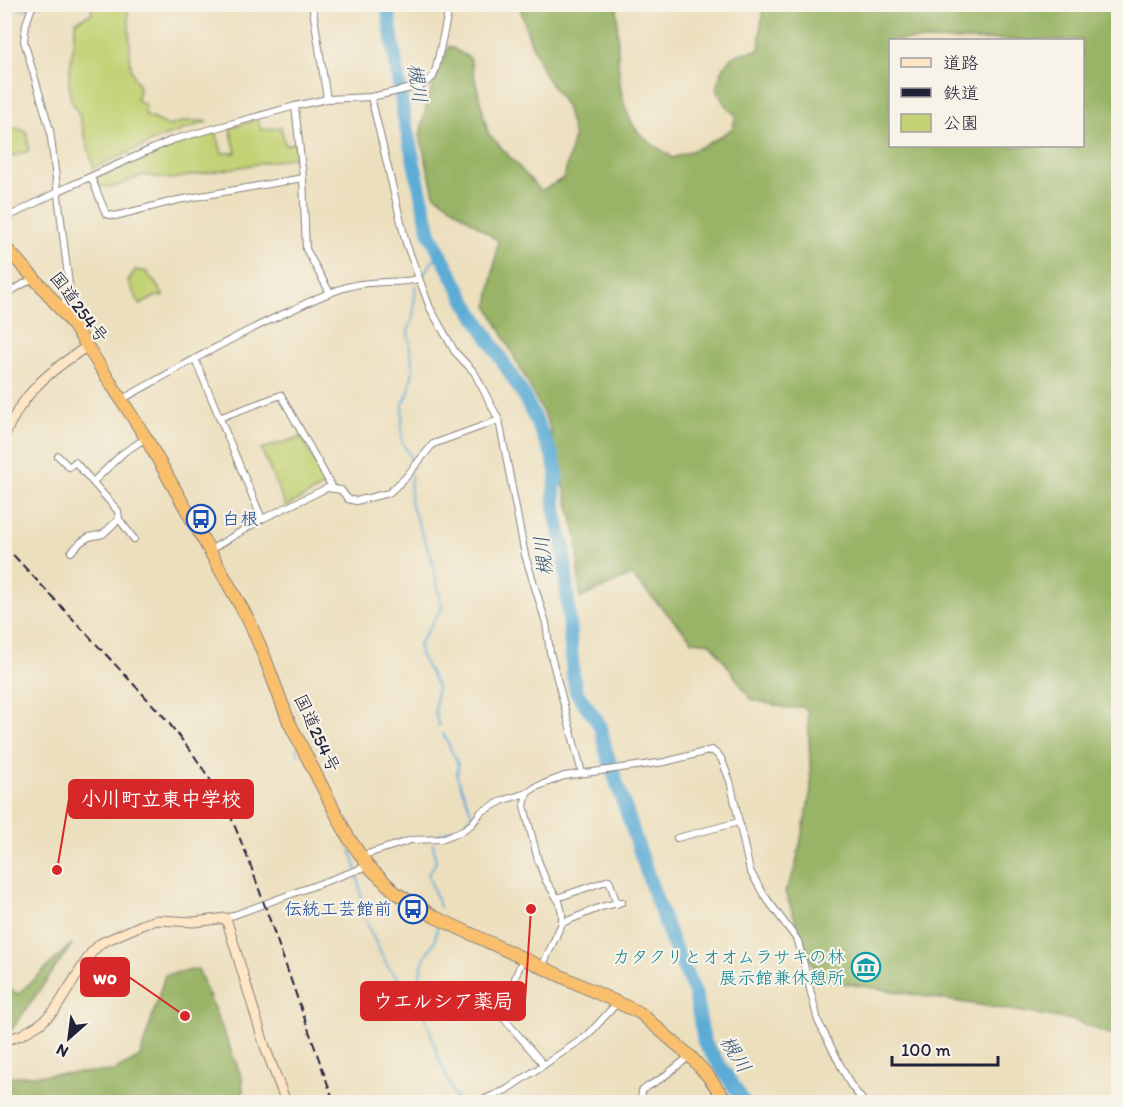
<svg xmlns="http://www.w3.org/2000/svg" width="1123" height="1107" font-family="Itim,'Klee One',sans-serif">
<rect width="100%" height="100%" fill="#f7f3e8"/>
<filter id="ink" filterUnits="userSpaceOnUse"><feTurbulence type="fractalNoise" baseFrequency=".0167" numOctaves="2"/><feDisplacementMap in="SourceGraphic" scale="12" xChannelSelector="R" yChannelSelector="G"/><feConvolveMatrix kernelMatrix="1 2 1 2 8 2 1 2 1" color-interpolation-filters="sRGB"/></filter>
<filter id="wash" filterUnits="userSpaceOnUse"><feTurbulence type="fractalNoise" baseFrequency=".008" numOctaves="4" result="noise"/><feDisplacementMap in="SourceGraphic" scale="24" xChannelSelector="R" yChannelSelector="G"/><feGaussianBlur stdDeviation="1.35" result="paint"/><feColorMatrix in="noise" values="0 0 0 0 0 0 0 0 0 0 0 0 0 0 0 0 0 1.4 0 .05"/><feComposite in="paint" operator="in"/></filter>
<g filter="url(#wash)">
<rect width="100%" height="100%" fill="#ecdfbd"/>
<g fill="#c2d275" stroke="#727a58" stroke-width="1.5">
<path d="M91 5H126C132 25 128 47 131 68 133 80 144 86 136 99L146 106 145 115 169 126C182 121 193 119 207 122L163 137 94 168 79 115 70 97 69 77 76 21 92 13Z"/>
<path d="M258 119 261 130 281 127 285 145 295 143 297 157 171 179 143 175 115 187 98 186 95 181 97 177 176 145 216 132 222 153H236L230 128Z"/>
<path d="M15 128 27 132 29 151 5 159V133Z"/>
<path d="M135 270 147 272C152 281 160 287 164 297L157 296 140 305 128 281Z"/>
<path d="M301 437 325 481 324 486 286 507 261 449Z"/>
</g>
<g fill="#99b466" stroke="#5e6b50" stroke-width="1.5" fill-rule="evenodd">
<path d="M516 5H617C619 44 612 107 642 136 651 144 663 151 673 158L706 145 732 129 736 116 724 103 716 88C727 57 727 55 759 50L763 5H1118V1037L1072 1020 818 979 785 892 795 869 811 791 808 711 802 707 787 708 751 699 711 643 693 641 631 575 580 598 577 538 548 422 488 306 498 241 434 194 420 136 428 98 449 46 470 58 488 133 541 191 564 178 574 136 566 106 546 77 529 38 521 10ZM890 40H1082V146H890Z"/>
<path d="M72 944 5 1039V985L18 994Z"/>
<path d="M198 969 242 1078 244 1102H5V1077L114 1071 140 1057 165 975Z"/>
</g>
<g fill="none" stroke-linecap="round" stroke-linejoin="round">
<g stroke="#5bacd5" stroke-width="2">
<path d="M4 5 27 9 44 4"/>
<path d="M421 277 439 253"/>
<path d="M412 468 410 456 402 442V427L403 404 408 395 413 370 408 331 413 319 416 284"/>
<path d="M411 474 410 502 432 559 442 608 419 644 420 654 437 686 435 713 439 726"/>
<path d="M296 748 299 755"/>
<path d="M437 835C449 830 466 828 472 814L457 776 458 764 443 733"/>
<path d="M433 843 436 862 428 875 440 907"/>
<path d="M350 850C359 868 360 896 365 917 368 928 384 961 391 971 397 978 406 983 411 990 416 996 418 1004 423 1009"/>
<path d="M437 927 435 940 424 959 419 978 423 1009 439 1059 457 1102"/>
</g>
<path stroke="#5bacd5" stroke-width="14" d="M387 4 404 118 430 234 465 300 524 396 552 454 557 474 554 492 556 516 564 550 573 676 576 692 596 719 601 729 606 751 654 893 673 944 695 993 704 1042 744 1102"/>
</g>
</g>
<g filter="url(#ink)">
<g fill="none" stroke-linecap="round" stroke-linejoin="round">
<g stroke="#87807c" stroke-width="8">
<g id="street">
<path d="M33 4 26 24 24 41 50 130 70 293 61 309"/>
<path d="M312 4 327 99"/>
<path d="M371 97 406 243 430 308 455 352 474 372 499 420 525 555 546 623 550 652 582 773"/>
<path d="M295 106 303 178 306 249 330 293"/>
<path d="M91 177 106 214 115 216 178 200 303 178"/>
<path d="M4 219 61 190 172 140 295 106 327 99 371 97 421 86 433 77 436 68 450 4"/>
<path d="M4 295 34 278"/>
<path d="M195 359 262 519"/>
<path d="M121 400C177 369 233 336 292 310 311 301 330 291 351 286 373 280 397 284 419 279"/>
<path d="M219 418 281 395 332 487"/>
<path d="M58 456 69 467 75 462 118 511 119 519 134 539"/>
<path d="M93 482 123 453 146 438"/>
<path d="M210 550 262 519 327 488 341 490 348 499 356 501 389 493 405 478 433 444 499 420"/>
<path d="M71 552 81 542 89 537 103 534 119 519"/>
<path d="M527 793 524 806 538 860 546 881 559 901 562 913V923L542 967"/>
<path d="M677 838 739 822"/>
<path d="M361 856 411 840 441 839 460 832 472 824 481 812 504 800 527 793 536 787 564 776 665 762 712 750 721 758 730 781 750 871 764 895 798 941 818 1021 850 1084 864 1102"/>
<path d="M557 898 609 880 617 904"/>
<path d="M226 918 368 866"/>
<path d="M562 923 601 907 622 902"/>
<path d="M523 958 515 978 514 995 500 1014 544 1065"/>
<path d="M478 1102 506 1090 587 1036 618 1002"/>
<path d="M641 1102 642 1091 647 1087 662 1078 690 1056"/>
</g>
</g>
<g stroke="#87807c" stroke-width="11">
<g id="secondary">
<path d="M4 437C22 393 49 371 88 346"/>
<path d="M4 1041 21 1035 40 1024 55 1010 91 953 101 943 144 924 157 920 194 922 226 918 265 1047 286 1102"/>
</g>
</g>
<g stroke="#87807c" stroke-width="14">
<path id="highway" d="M4 246 44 289 74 326 146 438 248 619 263 653 289 722 348 837 368 866 396 893 435 917 640 1013 690 1056 708 1076 727 1102"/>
</g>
<use href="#street" stroke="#fff" stroke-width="6"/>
<use href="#secondary" stroke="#fde5c5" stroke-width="9"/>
<use href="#highway" stroke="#f9bf6d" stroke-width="12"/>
<path stroke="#22223b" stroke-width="2" stroke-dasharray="9 4.5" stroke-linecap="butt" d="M4 545 165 718 193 754 213 784 231 817 249 861 334 1102"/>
</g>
</g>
<defs>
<g id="bus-ring" transform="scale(1.5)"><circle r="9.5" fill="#f7f3e8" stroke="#1a4fb4" stroke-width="1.5"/><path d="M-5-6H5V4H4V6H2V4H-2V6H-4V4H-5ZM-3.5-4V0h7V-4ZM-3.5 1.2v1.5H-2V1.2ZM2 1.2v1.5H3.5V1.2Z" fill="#1a4fb4"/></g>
<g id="museum-ring" transform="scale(1.5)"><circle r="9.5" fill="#f7f3e8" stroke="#0f9aa8" stroke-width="1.5"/><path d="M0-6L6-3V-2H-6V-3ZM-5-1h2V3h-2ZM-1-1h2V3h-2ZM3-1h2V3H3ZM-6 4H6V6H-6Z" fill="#0f9aa8"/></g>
</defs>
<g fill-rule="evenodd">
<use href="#bus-ring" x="201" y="519"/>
<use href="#bus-ring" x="413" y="909"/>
<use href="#museum-ring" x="866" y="967"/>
</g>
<g text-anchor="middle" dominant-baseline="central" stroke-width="4.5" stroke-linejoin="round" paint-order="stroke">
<g font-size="18" fill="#22223b" stroke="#f7f3e8">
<text transform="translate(79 307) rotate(53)">国道254号</text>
<text transform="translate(317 733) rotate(65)">国道254号</text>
</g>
<g font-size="18" fill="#164399" stroke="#f7f3e8" text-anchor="start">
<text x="222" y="519">白根</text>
<text x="392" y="909" text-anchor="end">伝統工芸館前</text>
</g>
<g font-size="18" fill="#0d838f" stroke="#f7f3e8" text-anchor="end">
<text x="845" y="957">カタクリとオオムラサキの林<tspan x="845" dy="21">展示館兼休憩所</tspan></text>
</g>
<g font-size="20" font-style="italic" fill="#395979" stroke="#f7f3e8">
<text transform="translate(418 83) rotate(82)">槻川</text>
<text transform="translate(543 556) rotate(-96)">槻川</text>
<text transform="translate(736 1054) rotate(58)">槻川</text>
</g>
</g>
<path fill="none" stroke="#d62828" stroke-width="2" d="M57 870L69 799M185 1016L129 977M531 909L525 1001"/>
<g fill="#d62828" stroke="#f7f3e8" stroke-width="2">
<circle cx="57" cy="870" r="6"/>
<circle cx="185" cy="1016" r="6"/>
<circle cx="531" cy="909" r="6"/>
</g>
<g fill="#d62828" stroke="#d62828" stroke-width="2">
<rect x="69" y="780" width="184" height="38" rx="6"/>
<rect x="81" y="958" width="48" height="38" rx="6"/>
<rect x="361" y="982" width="164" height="38" rx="6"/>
</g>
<g font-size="20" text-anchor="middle" font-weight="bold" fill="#fff">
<text x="161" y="806">小川町立東中学校</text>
<text x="105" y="984">wo</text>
<text x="443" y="1008">ウエルシア薬局</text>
</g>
<rect width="1123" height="1107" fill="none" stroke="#f7f3e8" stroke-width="24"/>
<rect x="889" y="39" width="195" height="108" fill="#f7f3e8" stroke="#a29fa3" stroke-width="1.5"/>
<rect x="901" y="58" width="30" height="9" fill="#fde5c5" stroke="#a29fa3" stroke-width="1.5"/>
<text x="943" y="69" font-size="18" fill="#22223b">道路</text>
<rect x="901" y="88" width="30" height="9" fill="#22223b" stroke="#a29fa3" stroke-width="1.5"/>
<text x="943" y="99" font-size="18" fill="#22223b">鉄道</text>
<rect x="901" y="114" width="30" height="18" fill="#c2d275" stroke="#a29fa3" stroke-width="1.5"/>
<text x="943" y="129" font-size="18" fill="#22223b">公園</text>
<g transform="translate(69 1038) rotate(208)" stroke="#f7f3e8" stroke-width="4.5" paint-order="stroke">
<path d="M0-4.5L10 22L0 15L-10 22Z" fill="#22223b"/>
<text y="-9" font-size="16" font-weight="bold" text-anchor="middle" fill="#22223b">N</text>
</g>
<path d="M892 1056v9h106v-9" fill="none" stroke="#22223b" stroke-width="3"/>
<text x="901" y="1056" font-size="18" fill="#22223b" stroke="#f7f3e8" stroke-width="4.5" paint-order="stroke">100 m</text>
</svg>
